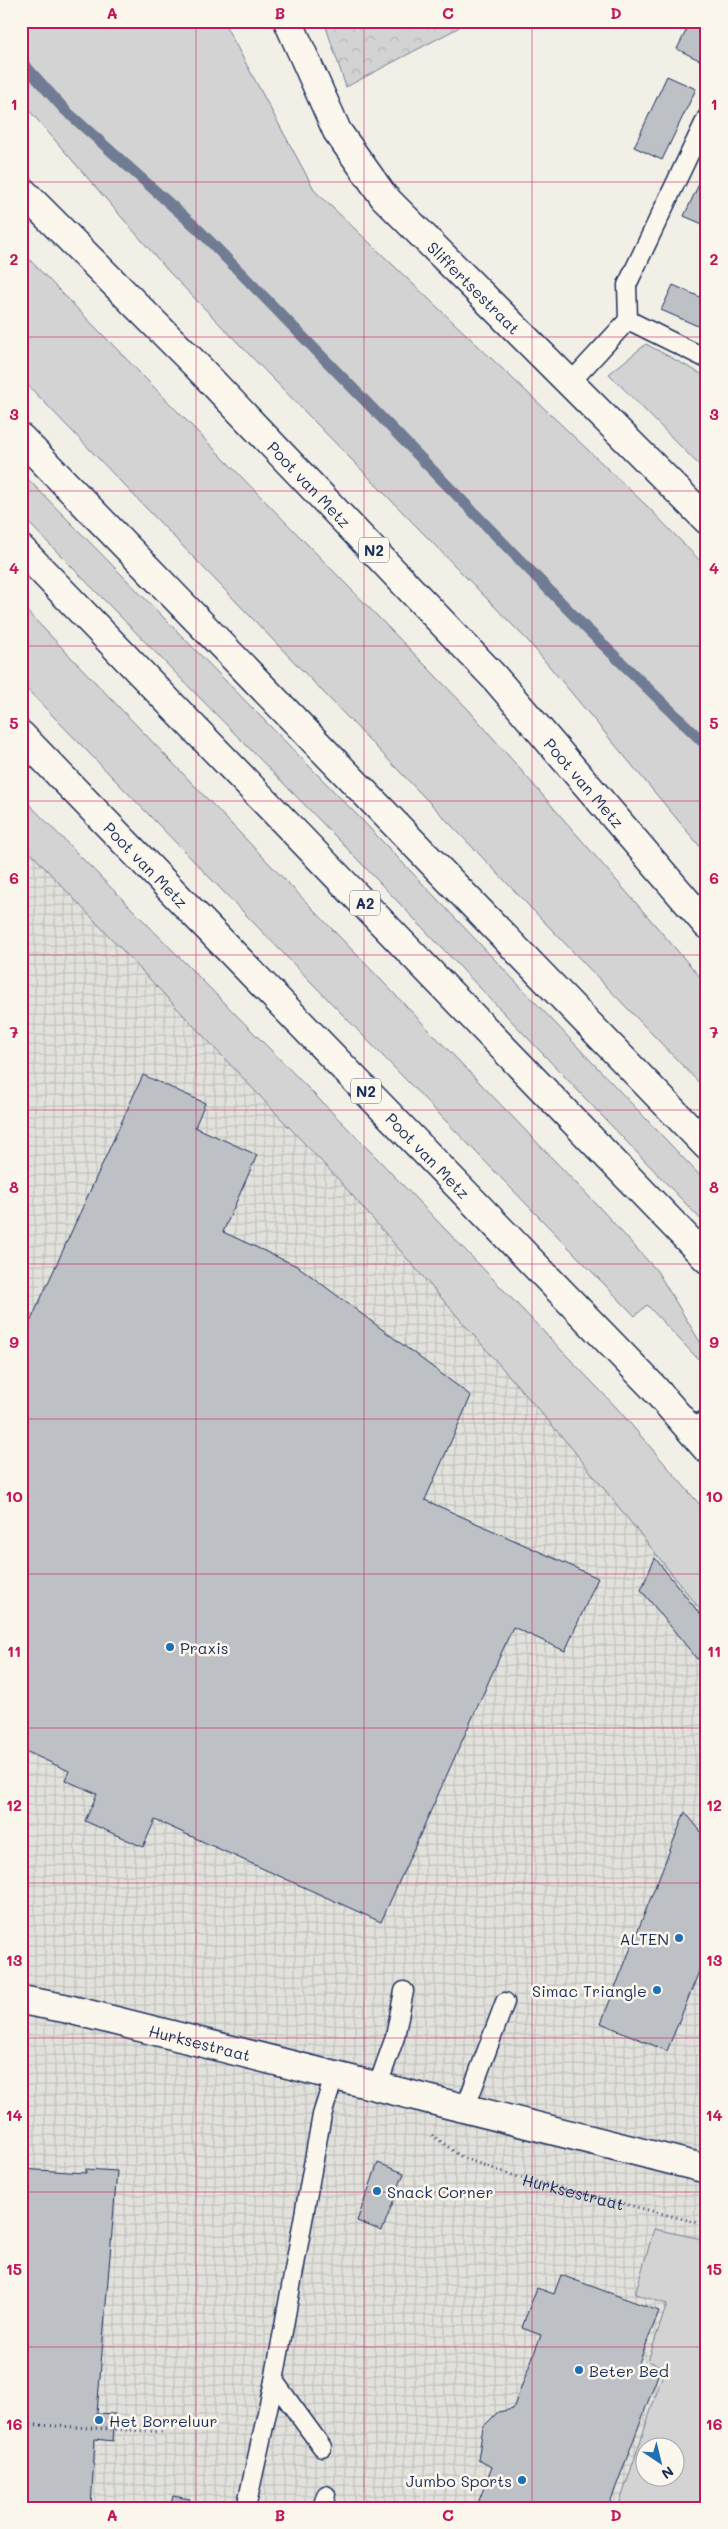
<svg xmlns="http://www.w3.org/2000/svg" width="728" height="2529" font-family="Mali,sans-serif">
<defs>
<pattern id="industrial-grid" width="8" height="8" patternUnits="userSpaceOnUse" patternTransform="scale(1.25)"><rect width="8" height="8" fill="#e2e1dc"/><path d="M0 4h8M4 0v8" fill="none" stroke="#c1c1bf"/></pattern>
<pattern id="forest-crowns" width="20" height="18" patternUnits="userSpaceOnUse" patternTransform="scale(1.25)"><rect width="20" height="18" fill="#d2d3d2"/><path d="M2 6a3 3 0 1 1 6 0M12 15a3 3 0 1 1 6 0" fill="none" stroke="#b4b5b7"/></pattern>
</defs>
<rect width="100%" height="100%" fill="#f2efe6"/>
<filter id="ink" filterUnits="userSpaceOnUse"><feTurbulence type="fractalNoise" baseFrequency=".02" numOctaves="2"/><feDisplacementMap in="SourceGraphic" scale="10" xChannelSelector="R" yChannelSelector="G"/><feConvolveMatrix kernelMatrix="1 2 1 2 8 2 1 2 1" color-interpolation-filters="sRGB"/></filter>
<g filter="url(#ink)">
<path fill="url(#industrial-grid)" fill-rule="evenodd" d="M21 838 341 1177 574 1443 707 1611V2508H21ZM646 2446H676V2476H646Z"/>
<g fill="#d2d3d2" stroke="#768198" fill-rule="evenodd">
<path d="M21 21H223L315 191 647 506 707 568V855L529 642 170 273 21 101Z"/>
<path d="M21 251 468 709 707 985V1091L21 378Z"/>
<path d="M646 344 707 377V473L609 374Z"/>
<path d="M21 472 361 819 707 1183V1226L338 839 21 515Z"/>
<path d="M21 605 600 1208 657 1271 705 1350 698 1359 647 1305 635 1316 21 683Z"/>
<path d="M21 796 372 1153 616 1407 707 1513V1618L570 1446 338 1179 28 850 21 847Z"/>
<path d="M654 2229 707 2240V2508H618L665 2368 648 2361 667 2304 635 2294ZM676 2446V2476H646V2446Z"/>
</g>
<path fill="url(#forest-crowns)" stroke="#768198" d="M324 21H463L458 28 346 87Z"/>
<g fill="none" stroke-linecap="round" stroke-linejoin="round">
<path stroke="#707b93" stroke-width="11" d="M21 61 65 110 198 229 587 629 707 746"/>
</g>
<g fill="#bdc0c4" stroke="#1b2f5e">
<path d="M691 21H707V64L677 49Z"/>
<path d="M667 76 696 89 662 160 634 147Z"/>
<path d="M707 167V226L684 216Z"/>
<path d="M673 285 707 300V330L661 310Z"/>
<path d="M143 1075 205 1103 195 1127 257 1155 223 1232 299 1267 471 1396 425 1500 598 1578 565 1651 513 1627 381 1922 155 1820 143 1847 85 1821 97 1794 65 1780 69 1771 21 1749V1342Z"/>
<path d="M655 1558 707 1623V1658L697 1659 641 1590Z"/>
<path d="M685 1812 707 1839V1983L700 1969 667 2051 601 2023Z"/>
<path d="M378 2163 404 2173 382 2231 357 2221Z"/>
<path d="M21 2169 86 2173V2169L117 2171 97 2413 115 2414 113 2441 95 2439 91 2508H21Z"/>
<path d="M561 2275 659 2311 637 2368 658 2375 608 2508H476L492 2467 478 2460 483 2427 498 2412 513 2409 541 2335 522 2328 525 2319 537 2288 554 2294Z"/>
<path d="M173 2496 190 2499 188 2508H170Z"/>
</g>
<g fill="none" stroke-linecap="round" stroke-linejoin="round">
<g stroke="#1b2f5e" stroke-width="21">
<g id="lane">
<path d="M628 320 707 359"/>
<path d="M570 383 628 320 627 285 707 117"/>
<path d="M692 1432 707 1418"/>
<path d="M378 2085 395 2037 404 1991"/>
<path d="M466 2106 505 2002"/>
<path d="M274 2381 322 2447"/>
<path d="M246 2508 274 2381 322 2115 335 2074"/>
<path d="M322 2508 326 2495"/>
</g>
</g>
<g stroke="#1b2f5e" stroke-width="31">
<g id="street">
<path id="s2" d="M288 21 337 131 384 197 707 520"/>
</g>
</g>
<g stroke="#1b2f5e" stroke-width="31">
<g id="secondary">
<path id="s3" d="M21 2000 64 2008 707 2169"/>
</g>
</g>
<g stroke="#1b2f5e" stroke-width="31">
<g id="highway">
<path id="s4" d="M21 190 196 365 495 678 707 925"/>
<path d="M21 438 707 1146"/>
<path d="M21 549 707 1259"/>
<path id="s5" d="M21 735 653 1387 707 1449"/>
</g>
</g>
<g stroke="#1b2f5e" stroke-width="3" stroke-dasharray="1 4" stroke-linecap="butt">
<path id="s1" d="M432 2135 463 2158 518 2177 707 2225"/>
<path d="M21 2424 163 2432"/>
</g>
<use href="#lane" stroke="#fbf7ec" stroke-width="18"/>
<use href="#street" stroke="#fbf7ec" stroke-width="28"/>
<use href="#secondary" stroke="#fbf7ec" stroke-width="28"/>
<use href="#highway" stroke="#fbf7ec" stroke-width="28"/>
</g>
</g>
<path fill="none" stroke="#c2185b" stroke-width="1" stroke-opacity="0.55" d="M196 21V2508M364 21V2508M532 21V2508M21 182H707M21 337H707M21 491H707M21 646H707M21 801H707M21 955H707M21 1110H707M21 1264H707M21 1419H707M21 1574H707M21 1728H707M21 1883H707M21 2038H707M21 2192H707M21 2347H707"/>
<g fill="#1f6fb2" stroke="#fbf7ec" stroke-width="2">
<circle cx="170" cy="1647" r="5"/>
<circle cx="679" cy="1938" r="5"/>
<circle cx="657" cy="1990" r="5"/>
<circle cx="377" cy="2191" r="5"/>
<circle cx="579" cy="2370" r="5"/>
<circle cx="99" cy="2420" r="5"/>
<circle cx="522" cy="2480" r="5"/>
</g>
<g text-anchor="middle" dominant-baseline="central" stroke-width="5" stroke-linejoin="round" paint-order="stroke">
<g fill="#fbf7ec" stroke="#5e6b89" stroke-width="1">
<rect x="359" y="537.5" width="30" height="25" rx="4"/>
<rect x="350" y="890.5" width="30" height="25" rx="4"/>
<rect x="351" y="1078.5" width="30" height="25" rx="4"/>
</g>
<g font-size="15" font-weight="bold" fill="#1b2f5e">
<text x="374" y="550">N2</text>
<text x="365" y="903">A2</text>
<text x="366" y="1091">N2</text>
</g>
<g font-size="16" fill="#1b2f5e" stroke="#fbf7ec">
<text stroke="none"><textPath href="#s2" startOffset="329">Sliffertsestraat</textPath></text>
<text stroke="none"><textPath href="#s4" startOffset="412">Poot van Metz</textPath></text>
<text stroke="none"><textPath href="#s4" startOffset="818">Poot van Metz</textPath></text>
<text stroke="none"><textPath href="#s5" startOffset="180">Poot van Metz</textPath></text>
<text stroke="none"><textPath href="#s5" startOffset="585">Poot van Metz</textPath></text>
<text stroke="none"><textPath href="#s3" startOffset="184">Hurksestraat</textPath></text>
<text stroke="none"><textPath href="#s1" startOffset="154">Hurksestraat</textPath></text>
</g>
<g font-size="16" fill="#1b2f5e" stroke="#fbf7ec" text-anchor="start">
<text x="180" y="1647">Praxis</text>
<text x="669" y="1938" text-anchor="end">ALTEN</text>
<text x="647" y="1990" text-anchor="end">Simac Triangle</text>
<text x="387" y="2191">Snack Corner</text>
<text x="589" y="2370">Beter Bed</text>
<text x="109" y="2420">Het Borreluur</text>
<text x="512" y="2480" text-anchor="end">Jumbo Sports</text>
</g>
</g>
<rect width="728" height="2529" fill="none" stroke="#fbf7ec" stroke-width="55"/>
<g transform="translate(660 2462) rotate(145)"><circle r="24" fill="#fbf7ec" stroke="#a1a7b3"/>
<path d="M0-4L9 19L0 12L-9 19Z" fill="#1f6fb2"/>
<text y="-8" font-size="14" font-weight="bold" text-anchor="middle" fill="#1b2f5e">N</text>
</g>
<rect x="28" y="28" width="672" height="2474" fill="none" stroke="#c2185b" stroke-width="2"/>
<g font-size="16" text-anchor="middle" font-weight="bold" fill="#c2185b">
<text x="112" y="19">A</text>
<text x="280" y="19">B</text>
<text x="448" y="19">C</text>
<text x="616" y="19">D</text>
<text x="14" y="110">1</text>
<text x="714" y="110">1</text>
<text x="14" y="265">2</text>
<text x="714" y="265">2</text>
<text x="14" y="420">3</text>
<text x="714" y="420">3</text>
<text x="14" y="574">4</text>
<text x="714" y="574">4</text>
<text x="14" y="729">5</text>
<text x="714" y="729">5</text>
<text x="14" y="884">6</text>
<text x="714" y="884">6</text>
<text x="14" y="1038">7</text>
<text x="714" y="1038">7</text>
<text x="14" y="1193">8</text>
<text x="714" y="1193">8</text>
<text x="14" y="1348">9</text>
<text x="714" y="1348">9</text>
<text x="14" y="1502">10</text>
<text x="714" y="1502">10</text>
<text x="14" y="1657">11</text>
<text x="714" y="1657">11</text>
<text x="14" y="1811">12</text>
<text x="714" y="1811">12</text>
<text x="14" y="1966">13</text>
<text x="714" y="1966">13</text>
<text x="14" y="2121">14</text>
<text x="714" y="2121">14</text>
<text x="14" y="2275">15</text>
<text x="714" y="2275">15</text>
<text x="14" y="2430">16</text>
<text x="714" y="2430">16</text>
<text x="112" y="2521">A</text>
<text x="280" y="2521">B</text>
<text x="448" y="2521">C</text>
<text x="616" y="2521">D</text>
</g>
</svg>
